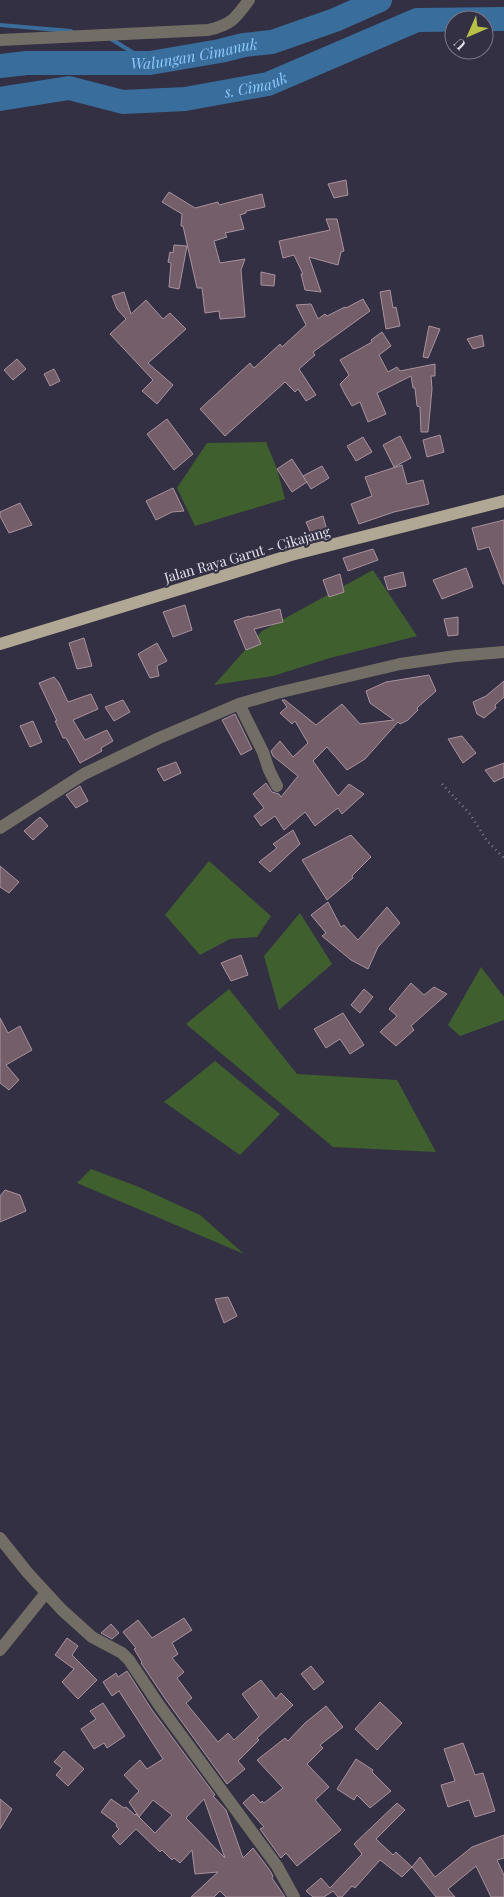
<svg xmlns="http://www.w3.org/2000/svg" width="504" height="1897" font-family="'Playfair Display',serif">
<rect width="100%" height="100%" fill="#333043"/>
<g fill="#405f2e">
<path d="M266 442 277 469 285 499 195 526 177 488 207 443Z"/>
<path d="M373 570 417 636 330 658 273 676 214 685 262 631Z"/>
<path d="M209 861 271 916 257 937 230 939 200 955 165 915Z"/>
<path d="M300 913 332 964 279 1010 264 956Z"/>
<path d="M481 967 504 997V1020L460 1036 448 1025Z"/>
<path d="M229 989 297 1074 397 1080 436 1152 333 1147 186 1024Z"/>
<path d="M215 1061 280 1114 240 1155 164 1102Z"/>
<path d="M91 1169 139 1187 200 1215 244 1254 77 1183Z"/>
</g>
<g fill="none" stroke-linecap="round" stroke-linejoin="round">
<g stroke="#396e9c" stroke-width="4">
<path d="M0 25 71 31"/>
<path d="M111 39 150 63"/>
</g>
<g stroke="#396e9c" stroke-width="24">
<path id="s1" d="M0 66 27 63H150L220 51 244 45 272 42 335 20 380 0"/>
<path id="s2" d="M0 99 69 88 123 102 185 99 268 84 417 20 504 19"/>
</g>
</g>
<g fill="#735e69" stroke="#a9929e" fill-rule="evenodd">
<path d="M346 180 348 195 334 198 328 184Z"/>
<path d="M169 192 195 208 218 202 219 205 262 194 265 207 246 211V213L240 215 244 229 225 233 227 237 214 241 220 263 245 259 241 270 245 317 220 319 219 311 205 313 202 288H197L183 226H181L182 214 162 202Z"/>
<path d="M326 219H337L344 251 341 252 338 265 309 257 321 292 305 290 301 274H303L294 255 283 258 279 241 330 230Z"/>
<path d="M174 245 187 246 179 289 169 287 171 263 168 262 170 252 173 253Z"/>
<path d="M261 272 275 275 274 286 261 285Z"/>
<path d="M390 290 393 308 396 307 400 326 386 329 380 292Z"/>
<path d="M124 292 131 314 146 300 163 319 170 313 186 329 148 363 173 385 157 404 142 391 153 380 110 334 126 319 117 309 112 296Z"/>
<path d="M363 299 370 311 313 352 315 355 299 369 316 395 306 401 298 389 295 392 285 382 225 436 200 409 250 363 254 368 280 344 282 347 306 325 296 305 311 304 318 319 325 314 327 316 345 307 346 308Z"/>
<path d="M429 326 440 329 428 358 423 357Z"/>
<path d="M382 332 391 346 379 355 388 372 397 367 400 371 435 364V376H431L432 389 428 432H421L420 407 417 406 415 388H413L411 376 377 393 386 414 368 422 360 402 352 406 345 394 340 384 349 375 340 360 372 342 371 340Z"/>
<path d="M482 335 484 346 473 349 467 339Z"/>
<path d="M17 359 26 369 13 380 4 370Z"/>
<path d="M54 369 60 381 50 386 44 374Z"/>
<path d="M167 419 193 454 174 470 147 434Z"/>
<path d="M440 435 444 452 427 457 423 440Z"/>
<path d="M400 436 411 458 394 467 383 445Z"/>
<path d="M363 437 372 452 356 461 347 446Z"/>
<path d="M292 459 307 482 292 492 277 469Z"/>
<path d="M402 465 407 484 423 480 429 504 394 512 359 524 351 504 372 496 365 477Z"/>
<path d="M322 466 329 478 311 489 303 476Z"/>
<path d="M173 488 184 511 172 512 156 520 146 501Z"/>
<path d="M20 503 32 525 9 533 0 516V512Z"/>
<path d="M323 516 327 530 312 536 306 522Z"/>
<path d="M504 520V584H503L489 547 478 550 472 528Z"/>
<path d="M373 549 378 560 348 571 343 558Z"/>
<path d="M466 568 473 587 442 599 433 580Z"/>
<path d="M403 572 406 586 388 590 384 577Z"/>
<path d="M340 574 344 592 329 597 323 580Z"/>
<path d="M185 605 192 630 173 637 163 612Z"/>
<path d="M280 609 283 622 254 629 261 644 246 650 234 621 249 616V617Z"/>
<path d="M458 617V635L448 636 444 619Z"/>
<path d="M84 638 92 666 77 669 69 643Z"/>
<path d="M157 643 167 661 157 666 159 676 150 678 138 654Z"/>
<path d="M429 675 436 691 417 708 418 710 408 720 400 724 398 722 365 759 347 770 327 747 313 761 338 796 349 784 364 794 342 814 338 808 315 826 305 812 284 830 275 816 261 826 254 816 264 808 253 794 266 783 272 792 279 794 281 797 298 776 273 756 271 751 280 741 293 757 308 743 295 721 292 724 280 713 287 707 282 700H285L316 725 342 704 360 724 394 720 370 703 366 691 386 682Z"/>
<path d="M54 677 59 683 68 702 91 694 98 709 73 720 85 740 107 730 113 741 101 748 102 751 80 763 66 738H63L55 721H57L39 683Z"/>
<path d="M504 681V697L495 705 496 708 484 718 477 714 473 702 486 696Z"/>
<path d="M123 700 130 712 114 721 105 707Z"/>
<path d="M235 714 252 749 241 755 222 720Z"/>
<path d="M33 721 42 742 30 747 20 726Z"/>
<path d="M462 736 476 753 463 763 448 739Z"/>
<path d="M176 762 181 773 164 781 157 769Z"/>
<path d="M504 763V777L494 782 485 770Z"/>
<path d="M80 786 88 801 76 808 66 795Z"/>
<path d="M40 817 48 826 33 840 24 831Z"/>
<path d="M293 830 300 844 270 872 259 862 277 848 273 844Z"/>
<path d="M351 835 371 857 352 876 353 878 327 900 302 860Z"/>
<path d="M0 866 19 882 9 893 0 887Z"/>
<path d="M328 902 341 927 344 925 358 940 387 907 400 923 378 947 368 969 351 960 322 936 326 933 311 915Z"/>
<path d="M241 955 248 975 231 981 221 963Z"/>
<path d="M411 983 424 995 434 987 447 994 411 1026 414 1030 396 1046 380 1032 397 1016 389 1009Z"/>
<path d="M364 989 373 997 360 1013 351 1005Z"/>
<path d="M343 1013 364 1045 350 1054 340 1039 326 1048 314 1029Z"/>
<path d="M0 1018 8 1033 20 1026 32 1050 6 1065 19 1080 9 1090 0 1083Z"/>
<path d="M5 1190 20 1195 26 1211 0 1222V1196Z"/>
<path d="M228 1297 237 1316 224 1323 215 1299Z"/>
<path d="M184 1618 192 1630 172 1643 178 1654 172 1658 184 1672 177 1678 192 1698 186 1703 218 1742 228 1733 234 1740 259 1717 242 1694 261 1680 276 1699 281 1693 293 1705 257 1738 259 1740 238 1761 245 1769 227 1784 166 1700 141 1663 142 1662 134 1649 136 1648 123 1632 138 1620 152 1638Z"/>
<path d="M111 1624 119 1633 112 1639 101 1633Z"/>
<path d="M67 1638 78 1646 72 1655 97 1680 78 1699 62 1682 74 1669 55 1655Z"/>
<path d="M311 1666 324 1682 314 1690 301 1674Z"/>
<path d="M127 1671 152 1710 215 1795 213 1796 226 1810 243 1858 253 1848 269 1869 273 1876 272 1878 285 1897H226L220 1891 214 1897H191L218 1872 195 1874 192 1850 180 1863 174 1858 172 1860 162 1850 160 1852 136 1829 120 1845 112 1836 119 1829 116 1826 117 1824 101 1812 111 1799 124 1808 126 1807 135 1815 136 1814 155 1833 172 1815 153 1800 139 1817 129 1802 139 1791 124 1775 140 1760 147 1769 163 1759 119 1691 112 1696 103 1682 116 1673 118 1677ZM204 1799 225 1858 186 1818Z"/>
<path d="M380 1702 402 1723 377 1750 355 1729Z"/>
<path d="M103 1703 125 1736 107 1748 104 1743 94 1749 81 1729 96 1719 90 1711Z"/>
<path d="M326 1706 343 1727 320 1745 323 1748 307 1764 329 1787 315 1800 341 1830 297 1866 286 1853 281 1858 260 1829 264 1827 243 1803 253 1794 261 1803 262 1801 264 1803 283 1788 257 1760 285 1738 288 1741 305 1723Z"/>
<path d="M463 1743 475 1775 483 1773 495 1811 475 1817 469 1800 448 1807 441 1785 455 1781 444 1749Z"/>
<path d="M64 1751 84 1769 68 1786 56 1775 62 1768 54 1762Z"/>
<path d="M356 1759 373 1770 372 1772 391 1791 370 1808 357 1795 354 1800 337 1789Z"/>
<path d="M0 1799 12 1809 0 1829Z"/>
<path d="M397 1803 405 1810 376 1839 393 1855 396 1852 412 1867 402 1877 380 1860 355 1888 352 1886 342 1897H338L333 1891 324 1897H313L306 1891 321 1878 330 1888 362 1854 354 1844Z"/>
<path d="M504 1835V1858L497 1860 504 1875V1897H491L476 1866 448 1889 455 1897H436L412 1867 420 1857 435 1877 472 1847Z"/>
</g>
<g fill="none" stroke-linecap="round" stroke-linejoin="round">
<path stroke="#82808f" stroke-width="2.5" stroke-dasharray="1 4" stroke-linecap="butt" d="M442 784 470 814 487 841 504 858"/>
<g stroke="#726e65" stroke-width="12">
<path d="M0 40 208 30C231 25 235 19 249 0"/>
<path d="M239 704 263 752 269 770 277 786"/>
<path d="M0 828 84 774 159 738 239 704 277 693 400 664 456 656 504 652"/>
<path d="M0 1538 27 1572 62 1610 92 1637 122 1653 129 1660 159 1705 277 1866 294 1897"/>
<path d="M0 1650 45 1594"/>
</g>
<path stroke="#b0a794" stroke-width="12" d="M0 644 291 555 504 501"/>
</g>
<g text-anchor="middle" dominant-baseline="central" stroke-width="4.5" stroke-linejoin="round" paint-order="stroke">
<g font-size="14" fill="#e3e2ee" stroke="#333043">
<text transform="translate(247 554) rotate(-16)">Jalan Raya Garut - Cikajang</text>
</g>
<g font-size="15" font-style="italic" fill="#8dc8fe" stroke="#333043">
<text stroke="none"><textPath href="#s1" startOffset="195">Walungan Cimanuk</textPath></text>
<text stroke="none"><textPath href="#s2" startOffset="260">s. Cimauk</textPath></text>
</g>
</g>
<g transform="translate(469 35) rotate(225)"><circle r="24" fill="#333043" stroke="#797787"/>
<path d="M0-4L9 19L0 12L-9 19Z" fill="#b7c148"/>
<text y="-8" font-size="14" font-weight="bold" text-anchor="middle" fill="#e3e2ee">U</text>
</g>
</svg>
